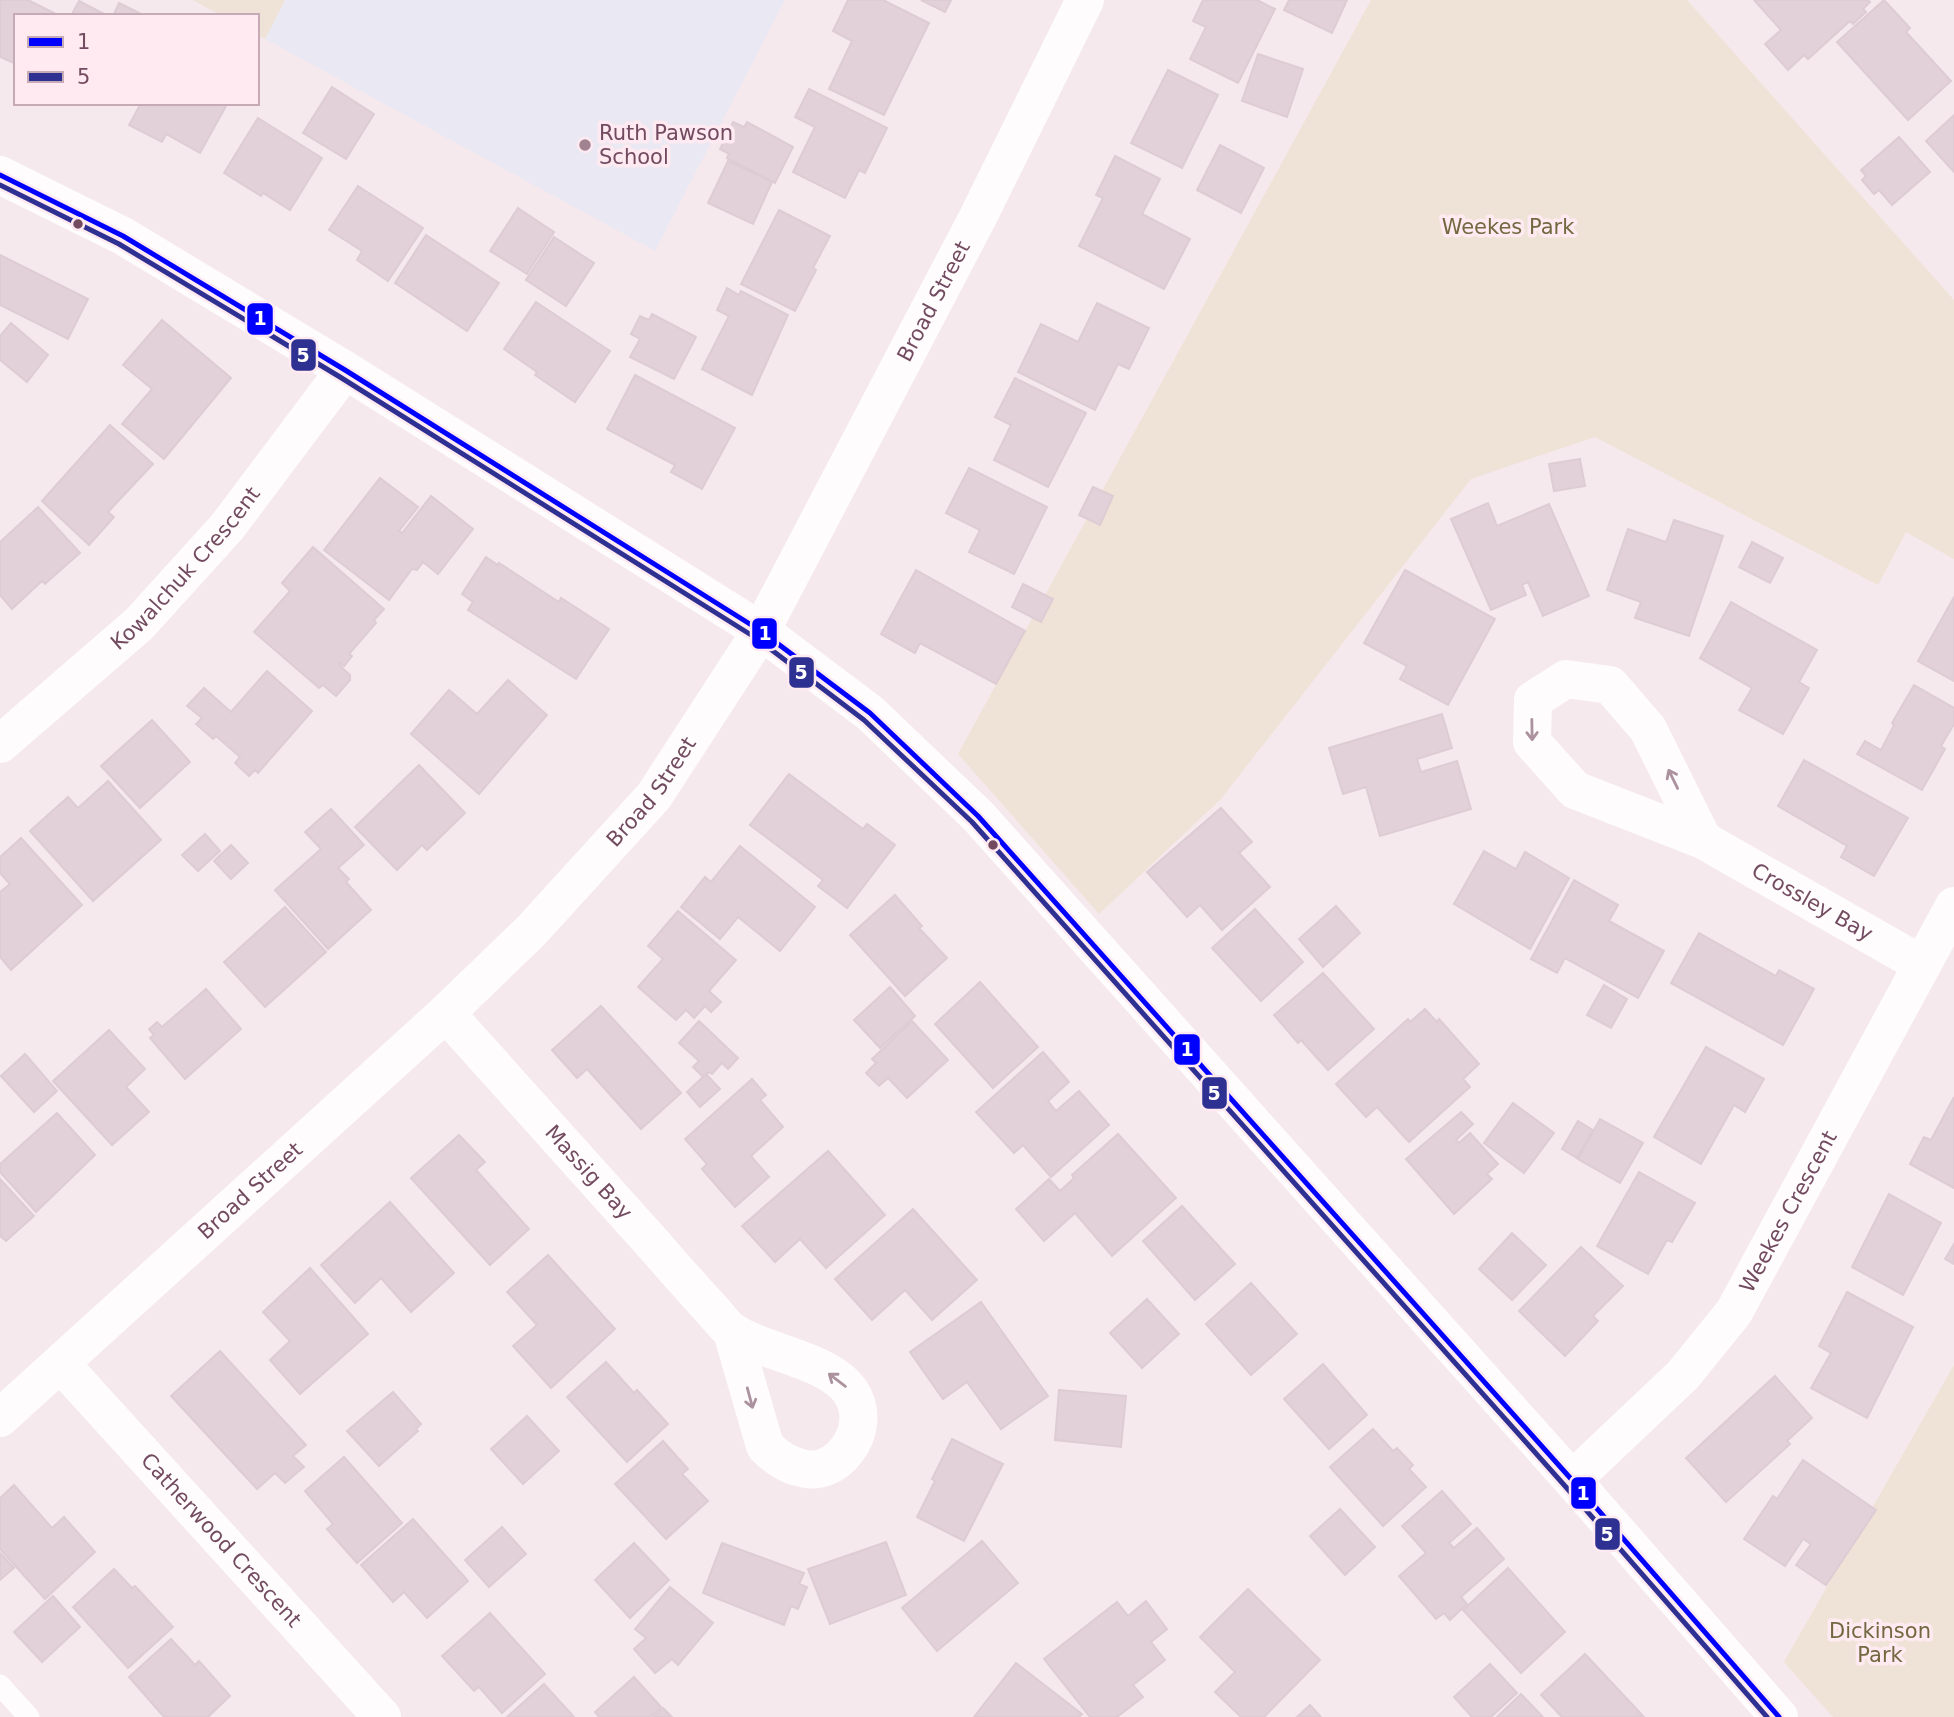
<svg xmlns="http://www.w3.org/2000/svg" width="1954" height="1717" font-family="'DejaVu Sans',sans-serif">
<rect width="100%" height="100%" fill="#f6e9ed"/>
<path fill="#eae8f2" d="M285 0H785L655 251 265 39Z"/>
<g fill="#eee3d6">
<path d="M193 0H285L265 39 257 35V16H222Z"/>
<path d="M1371 0H1687L1954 300V559L1906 532 1878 585 1595 437 1471 479 1220 800 1099 914 958 754Z"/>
<path d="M1954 1365V1717H1833L1784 1662Z"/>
</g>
<g fill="#e2d1d8" stroke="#deccd4" stroke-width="2">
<path d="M0 0H28L54 13 52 16H16V64L0 57Z"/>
<path d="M848 0H883L929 23 884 115 829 89 852 41 833 31Z"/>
<path d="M921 0H951L945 12Z"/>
<path d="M1203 0H1257L1275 9 1238 83 1190 59 1206 27 1193 21Z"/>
<path d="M1289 0H1347L1332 33 1284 10Z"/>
<path d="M1754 0H1868L1870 2 1863 9 1866 12 1853 24 1850 21 1808 59 1804 55 1788 70 1765 44 1781 30Z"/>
<path d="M1884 0 1910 28 1906 32 1951 81 1908 120 1837 42Z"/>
<path d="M79 1 108 16H71Z"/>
<path d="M119 3 145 16H113Z"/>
<path d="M1258 54 1303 69 1287 117 1242 101Z"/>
<path d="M1168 70 1218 95 1182 168 1131 143Z"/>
<path d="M332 87 374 114 346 159 303 133Z"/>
<path d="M809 89 887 128 865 173 859 170 845 198 793 172 815 127 795 117Z"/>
<path d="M141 103H221L226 106 200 153 166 134 162 142 129 125Z"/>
<path d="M1954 115V172L1926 141Z"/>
<path d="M258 118 322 158 290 210 263 193 261 196 224 173Z"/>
<path d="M733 122 744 127 747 122 793 147 775 183 727 158 729 154 720 149Z"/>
<path d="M1899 137 1930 172 1892 205 1879 190 1874 194 1862 180 1866 176 1861 170Z"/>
<path d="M1220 145 1264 168 1241 213 1197 190Z"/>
<path d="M1115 156 1160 179 1142 214 1190 239 1164 289 1079 246 1103 198 1096 195Z"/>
<path d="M728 161 772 182 753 224 708 203Z"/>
<path d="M358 186 423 228 388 281 357 260 362 251 329 230Z"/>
<path d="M518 208 554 232 527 274 490 251Z"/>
<path d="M779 210 830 236 813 268 816 270 795 311 741 284Z"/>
<path d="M426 235 499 283 467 331 395 283Z"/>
<path d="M554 237 594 263 566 306 526 280Z"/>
<path d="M0 255 88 299 68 339 0 305Z"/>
<path d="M727 288 739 295 741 291 788 315 752 395 702 369 729 316 717 310Z"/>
<path d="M536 302 610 351 575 402 535 375 537 372 504 349Z"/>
<path d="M1097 303 1149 328 1129 369 1118 364 1095 410 1018 372 1041 324 1078 342Z"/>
<path d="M652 314 696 337 674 379 630 357 640 339 631 334 640 316 649 320Z"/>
<path d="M162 320 231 378 164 459 122 424 152 389 123 365Z"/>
<path d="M11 323 48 355 27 382 0 360V336Z"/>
<path d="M635 375 735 428 702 489 671 472 675 465 607 429Z"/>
<path d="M1015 378 1086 413 1048 487 994 460 1011 425 995 417Z"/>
<path d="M110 425 153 464 108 512 114 517 89 545 42 501Z"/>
<path d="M1580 459 1585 486 1554 491 1549 464Z"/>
<path d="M969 468 1047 507 1014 574 969 552 980 530 946 513Z"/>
<path d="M380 478 418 507 399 531 402 533 431 496 473 529 438 574 423 562 417 570 412 569 389 600 324 550Z"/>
<path d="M1093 487 1113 496 1100 525 1079 515Z"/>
<path d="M1488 503 1497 526 1549 504 1589 596 1543 616 1528 582 1522 585 1526 595 1491 610 1451 519Z"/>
<path d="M38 507 80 553 45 584 42 581 12 609 0 595V542Z"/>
<path d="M1674 520 1723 536 1689 636 1635 618 1641 602 1607 590 1628 529 1666 542Z"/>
<path d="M1752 542 1783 558 1770 583 1739 567Z"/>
<path d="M313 547 384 609 374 620 376 623 349 654 352 656 344 666 340 663 339 665 350 675V680L336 696 323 685 319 688 254 632 290 591 282 583Z"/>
<path d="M486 557 498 565 499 563 559 602 561 598 609 629 576 679 468 610 473 602 462 594Z"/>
<path d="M916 570 1025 631 996 684 920 643 915 653 881 634Z"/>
<path d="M1405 570 1495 619 1448 705 1400 679 1407 666 1364 643Z"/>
<path d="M1023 584 1053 599 1041 622 1012 607Z"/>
<path d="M1954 597V681L1918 661Z"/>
<path d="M1731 602 1817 650 1799 682 1809 688 1783 734 1739 710 1752 688 1700 658Z"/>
<path d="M267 671 312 711 258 773 255 770 249 776 235 763 240 757 216 736 213 739 196 724 202 718 187 706 204 688 231 712Z"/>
<path d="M508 680 547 715 479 794 411 734 449 690 477 714Z"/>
<path d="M1914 685 1954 708V724L1941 746 1945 749 1922 790 1857 754 1865 741 1881 750 1894 725 1892 723Z"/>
<path d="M1442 714 1452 748 1417 759 1421 772 1457 761 1471 809 1380 836 1366 787 1343 794 1329 748Z"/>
<path d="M152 720 190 762 140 808 101 766Z"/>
<path d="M1804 760 1908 818 1874 876 1841 857 1847 846 1778 806Z"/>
<path d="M419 765 465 813 427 850 422 845 397 870 355 827Z"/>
<path d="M789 774 863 829 867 824 895 845 847 908 818 886 823 880 750 825Z"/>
<path d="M108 781 161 840 93 901 30 831 68 797 78 808Z"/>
<path d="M1221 808 1252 842 1239 853 1270 887 1222 930 1200 905 1187 917 1147 872Z"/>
<path d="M331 809 364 845 338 868 349 879 346 882 371 910 328 949 275 890 321 849 305 832Z"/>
<path d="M205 834 220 851 198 871 182 855Z"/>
<path d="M21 838 82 905 11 970 0 957V892L10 884 0 873V857Z"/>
<path d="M231 845 248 863 231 879 214 861Z"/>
<path d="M740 846 815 907 780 951 738 917 720 939 681 907 705 877 711 882Z"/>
<path d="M1484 851 1516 869 1525 852 1569 878 1530 949 1454 904Z"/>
<path d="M1574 880 1618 905 1609 921 1664 951 1638 998 1565 958 1557 973 1531 959Z"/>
<path d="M895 895 922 926 919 928 947 958 905 996 850 935Z"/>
<path d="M1336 906 1360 933 1323 967 1299 939Z"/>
<path d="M285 907 326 952 265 1007 224 962Z"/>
<path d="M1255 909 1303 962 1261 1001 1212 948Z"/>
<path d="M678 911 736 960 709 991 721 1002 711 1012 705 1006 694 1018 686 1010 676 1020 638 987 663 959 648 946Z"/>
<path d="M1699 933 1776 976 1779 970 1814 989 1783 1045 1671 983Z"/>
<path d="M1323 973 1374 1029 1328 1070 1301 1040 1298 1043 1274 1015Z"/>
<path d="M980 982 1038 1047 993 1088 935 1024Z"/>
<path d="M1604 985 1627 999 1611 1028 1587 1015Z"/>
<path d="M890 987 915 1016 880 1048 854 1020Z"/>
<path d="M206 989 241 1029 185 1079 150 1038 154 1035 149 1029 157 1022 162 1027Z"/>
<path d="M601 1006 681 1093 641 1129 587 1069 577 1078 552 1050Z"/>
<path d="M1425 1009 1437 1022 1439 1019 1479 1064 1463 1079 1470 1087 1409 1142 1377 1107 1366 1117 1336 1084 1408 1019 1410 1022Z"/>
<path d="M699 1021 738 1058 728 1069 722 1063 712 1074 709 1072 703 1077 693 1067 699 1061 679 1043Z"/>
<path d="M912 1021 948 1060 907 1098 888 1078 879 1086 866 1073 876 1063 872 1059Z"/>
<path d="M109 1030 145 1069 126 1087 149 1112 112 1145 53 1081Z"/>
<path d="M1706 1047 1764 1079 1745 1112 1734 1105 1701 1164 1654 1137Z"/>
<path d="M1043 1052 1069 1082 1048 1101 1056 1111 1079 1091 1109 1125 1051 1177 1023 1145 1014 1153 976 1112Z"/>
<path d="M25 1054 57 1091 34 1112 1 1076Z"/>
<path d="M706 1074 720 1089 700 1107 687 1092Z"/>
<path d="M752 1079 766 1095 760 1100 783 1127 751 1156 769 1177 735 1207 702 1169 707 1164 685 1139Z"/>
<path d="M1954 1097V1188L1910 1164 1924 1137 1931 1140Z"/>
<path d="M1513 1103 1554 1133 1524 1173 1484 1143Z"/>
<path d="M1461 1112 1473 1124 1456 1140 1459 1143 1470 1133 1498 1164 1487 1174 1492 1179 1454 1214 1406 1159Z"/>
<path d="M57 1113 95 1155 36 1212 0 1172V1164Z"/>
<path d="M1600 1119 1643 1143 1620 1183 1578 1159Z"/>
<path d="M1578 1121 1593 1130 1577 1158 1562 1149Z"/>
<path d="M1118 1134 1176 1198 1112 1256 1075 1213 1044 1241 1016 1209 1049 1179 1060 1191 1074 1178 1072 1175Z"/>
<path d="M459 1135 485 1162 476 1170 529 1229 490 1265 411 1178Z"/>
<path d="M828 1151 885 1215 826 1268 800 1239 775 1262 742 1226Z"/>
<path d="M1639 1172 1695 1203 1672 1242 1667 1240 1648 1274 1597 1246Z"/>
<path d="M0 1179 34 1216 6 1241 0 1236Z"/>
<path d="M1889 1194 1941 1223 1903 1295 1852 1267Z"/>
<path d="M390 1202 454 1273 411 1312 381 1278 355 1303 321 1265Z"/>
<path d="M1182 1206 1235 1264 1195 1300 1143 1241Z"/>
<path d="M913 1209 977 1280 932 1320 905 1290 872 1320 835 1279Z"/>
<path d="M1512 1233 1546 1265 1512 1300 1479 1269Z"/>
<path d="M1954 1244V1264L1945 1259Z"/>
<path d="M1581 1247 1623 1286 1593 1316 1598 1321 1565 1356 1519 1311Z"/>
<path d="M548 1255 615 1329 551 1388 513 1346 537 1325 507 1292Z"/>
<path d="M310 1268 368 1334 300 1394 270 1360 290 1341 263 1312Z"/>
<path d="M1251 1283 1297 1334 1251 1375 1206 1324Z"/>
<path d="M1847 1292 1913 1327 1867 1418 1811 1388 1831 1353 1819 1346Z"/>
<path d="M1147 1299 1179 1334 1142 1368 1110 1333Z"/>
<path d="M981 1302 1048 1396 1001 1429 967 1382 943 1399 910 1352Z"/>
<path d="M220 1351 306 1445 293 1456 304 1467 285 1483 275 1473 257 1489 171 1396Z"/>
<path d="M606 1362 634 1393 637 1390 668 1424 627 1462 567 1397Z"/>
<path d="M1323 1364 1367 1415 1329 1449 1284 1399Z"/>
<path d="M1775 1376 1812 1418 1787 1441 1790 1444 1726 1502 1686 1458Z"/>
<path d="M1059 1390 1126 1396 1121 1447 1055 1440Z"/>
<path d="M393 1392 421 1424 416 1429 418 1431 379 1466 347 1431Z"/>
<path d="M527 1416 559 1451 523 1484 491 1449Z"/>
<path d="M1373 1429 1393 1451 1397 1448 1413 1465 1409 1469 1426 1487 1383 1526 1330 1467Z"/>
<path d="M952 1439 1003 1464 964 1541 917 1517 935 1481 932 1479Z"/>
<path d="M663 1441 688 1469 682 1474 708 1501 666 1539 615 1484Z"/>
<path d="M344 1457 402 1523 357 1563 327 1529 333 1524 305 1491Z"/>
<path d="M1803 1460 1876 1510 1826 1585 1796 1565 1811 1544 1803 1539 1785 1566 1744 1539 1773 1496 1777 1499Z"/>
<path d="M14 1485 52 1528 64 1517 95 1552 45 1599 0 1549V1498Z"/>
<path d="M1442 1491 1471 1524 1449 1543 1454 1548 1477 1528 1504 1559 1461 1597 1467 1604 1450 1620 1444 1613 1436 1619 1399 1576 1426 1553 1402 1526Z"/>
<path d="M1340 1509 1375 1547 1345 1575 1310 1536Z"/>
<path d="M413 1519 468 1581 427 1618 404 1592 393 1602 361 1565Z"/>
<path d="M502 1527 526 1554 489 1587 465 1560Z"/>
<path d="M982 1541 1018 1583 937 1651 902 1608Z"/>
<path d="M886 1542 906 1595 830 1624 808 1569Z"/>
<path d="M634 1543 669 1580 630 1618 595 1580Z"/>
<path d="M722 1543 804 1573 799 1584 807 1587 798 1609 791 1606 784 1625 703 1593Z"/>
<path d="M0 1553 14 1568 0 1580Z"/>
<path d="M1508 1568 1565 1632 1521 1673 1463 1610Z"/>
<path d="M114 1569 132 1588 135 1586 173 1627 128 1668 73 1607Z"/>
<path d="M670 1587 713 1623 678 1665 672 1659 655 1673 634 1649 646 1638 635 1629Z"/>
<path d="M1248 1589 1320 1660 1264 1717H1241L1215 1692 1235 1672 1200 1637Z"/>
<path d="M53 1596 80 1627 42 1662 14 1632Z"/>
<path d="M1146 1601 1167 1629 1151 1642 1165 1660 1133 1685 1143 1697 1117 1717H1090L1044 1659 1117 1602 1128 1616Z"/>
<path d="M490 1613 545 1674 502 1713 479 1687 474 1691 442 1656Z"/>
<path d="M171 1639 195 1665 199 1661 230 1696 208 1717H164L129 1677Z"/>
<path d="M1585 1654 1644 1717H1562L1541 1695Z"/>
<path d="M1016 1663 1082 1714 1079 1717H974Z"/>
<path d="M1490 1664 1517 1693 1491 1717H1472L1454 1697Z"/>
<path d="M634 1677 661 1707 650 1717H599L595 1712Z"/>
<path d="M544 1684 574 1717H507Z"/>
<path d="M1521 1694 1543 1717H1497Z"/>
<path d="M1310 1705 1321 1717H1297Z"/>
<path d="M663 1708 672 1717H653Z"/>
</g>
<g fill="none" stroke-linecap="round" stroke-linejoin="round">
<path stroke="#fefcfc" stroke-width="21" d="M0 1685 29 1717"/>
<g stroke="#fefcfc" stroke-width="38">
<path id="s1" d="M0 744 139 624 227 527 345 370"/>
<path id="s2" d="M1703 840 1648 729 1610 685 1566 679 1533 700 1532 742 1575 790 1703 840 1921 964"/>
<path id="s3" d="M446 1013C515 1091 585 1168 655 1246 673 1267 692 1288 711 1309 718 1316 725 1327 733 1332 764 1353 829 1360 850 1391 863 1410 860 1433 847 1450 823 1482 788 1470 765 1446L732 1332"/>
<path id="s4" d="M61 1364 382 1717"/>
<path id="s5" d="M1572 1480 1683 1375 1734 1312 1954 906"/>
</g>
<g stroke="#fefcfc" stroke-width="38">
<path d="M0 175 123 236 345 370 761 631 870 713 978 816 1572 1480 1779 1717"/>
<path id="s6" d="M0 1418 446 1013 531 931 654 796 761 631 979 215 1085 0"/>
</g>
<g stroke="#feeaf0" stroke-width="10">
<path id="bus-1" d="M0 175 123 236 345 370 761 631 870 713 978 816 1572 1480 1779 1717"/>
</g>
<g stroke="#feeaf0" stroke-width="10">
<path id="bus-2" d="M0 185 119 244 340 377 756 638 864 720 972 822 1565 1486 1767 1717"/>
</g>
<use href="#bus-1" stroke="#00f" stroke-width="5"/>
<use href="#bus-2" stroke="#2e3092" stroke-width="5"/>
</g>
<defs><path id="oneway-shaft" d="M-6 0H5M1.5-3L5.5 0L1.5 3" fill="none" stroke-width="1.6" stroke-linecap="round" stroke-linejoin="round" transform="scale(1.75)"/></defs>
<g stroke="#ab929e">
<use href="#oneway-shaft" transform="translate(1532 730) rotate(89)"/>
<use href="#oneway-shaft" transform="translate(1673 779) rotate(-116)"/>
<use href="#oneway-shaft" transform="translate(837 1380) rotate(-143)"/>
<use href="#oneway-shaft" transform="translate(750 1398) rotate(75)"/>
</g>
<circle fill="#a18291" stroke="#feeaf0" stroke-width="2.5" cx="585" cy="145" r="7"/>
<g fill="#734b60" stroke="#feeaf0" stroke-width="2.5">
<circle cx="78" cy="224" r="6"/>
<circle cx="993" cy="845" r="6"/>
</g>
<g text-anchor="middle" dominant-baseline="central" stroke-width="7" stroke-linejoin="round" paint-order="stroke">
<g font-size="21" fill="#734b60" stroke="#feeaf0" text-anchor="start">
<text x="599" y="133">Ruth Pawson<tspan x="599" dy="24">School</tspan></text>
</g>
<g font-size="21" fill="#726941" stroke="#feeaf0">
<text x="1508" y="227">Weekes Park</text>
<text x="1880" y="1631">Dickinson<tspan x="1880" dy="24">Park</tspan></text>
</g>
<g font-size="21" fill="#734b60" stroke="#feeaf0">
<text stroke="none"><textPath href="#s6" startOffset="1472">Broad Street</textPath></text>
<text stroke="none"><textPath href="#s1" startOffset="256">Kowalchuk Crescent</textPath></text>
<text stroke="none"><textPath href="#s6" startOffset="905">Broad Street</textPath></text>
<text stroke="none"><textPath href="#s2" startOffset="635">Crossley Bay</textPath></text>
<text stroke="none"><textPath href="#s3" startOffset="214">Massig Bay</textPath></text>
<text stroke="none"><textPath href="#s6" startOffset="338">Broad Street</textPath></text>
<text stroke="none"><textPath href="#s5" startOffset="348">Weekes Crescent</textPath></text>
<text stroke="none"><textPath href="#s4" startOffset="238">Catherwood Crescent</textPath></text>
</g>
</g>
<g stroke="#feeaf0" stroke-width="2.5">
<rect x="246" y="302" width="28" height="34" rx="7" fill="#00f"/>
<rect x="290" y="338" width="27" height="34" rx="7" fill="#2e3092"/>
<rect x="751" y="617" width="27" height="33" rx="7" fill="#00f"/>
<rect x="788" y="656" width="27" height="33" rx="7" fill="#2e3092"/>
<rect x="1173" y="1033" width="28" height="33" rx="7" fill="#00f"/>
<rect x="1201" y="1076" width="27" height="34" rx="7" fill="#2e3092"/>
<rect x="1570" y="1476" width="27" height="34" rx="7" fill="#00f"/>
<rect x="1594" y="1517" width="27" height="34" rx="7" fill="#2e3092"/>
</g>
<g font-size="19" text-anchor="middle" font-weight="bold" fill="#fff">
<text x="260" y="325">1</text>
<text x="303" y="362">5</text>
<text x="765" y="640">1</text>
<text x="801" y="679">5</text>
<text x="1187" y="1056">1</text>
<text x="1214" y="1100">5</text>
<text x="1583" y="1500">1</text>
<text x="1607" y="1541">5</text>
</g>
<rect x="14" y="14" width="245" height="91" fill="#feeaf0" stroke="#c6aab6" stroke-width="2"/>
<rect x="28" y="37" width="35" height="10" fill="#0000ff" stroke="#c6aab6" stroke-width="2"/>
<text x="77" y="49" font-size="21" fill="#734b60">1</text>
<rect x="28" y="72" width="35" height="10" fill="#2e3092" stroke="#c6aab6" stroke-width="2"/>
<text x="77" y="84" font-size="21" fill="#734b60">5</text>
</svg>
